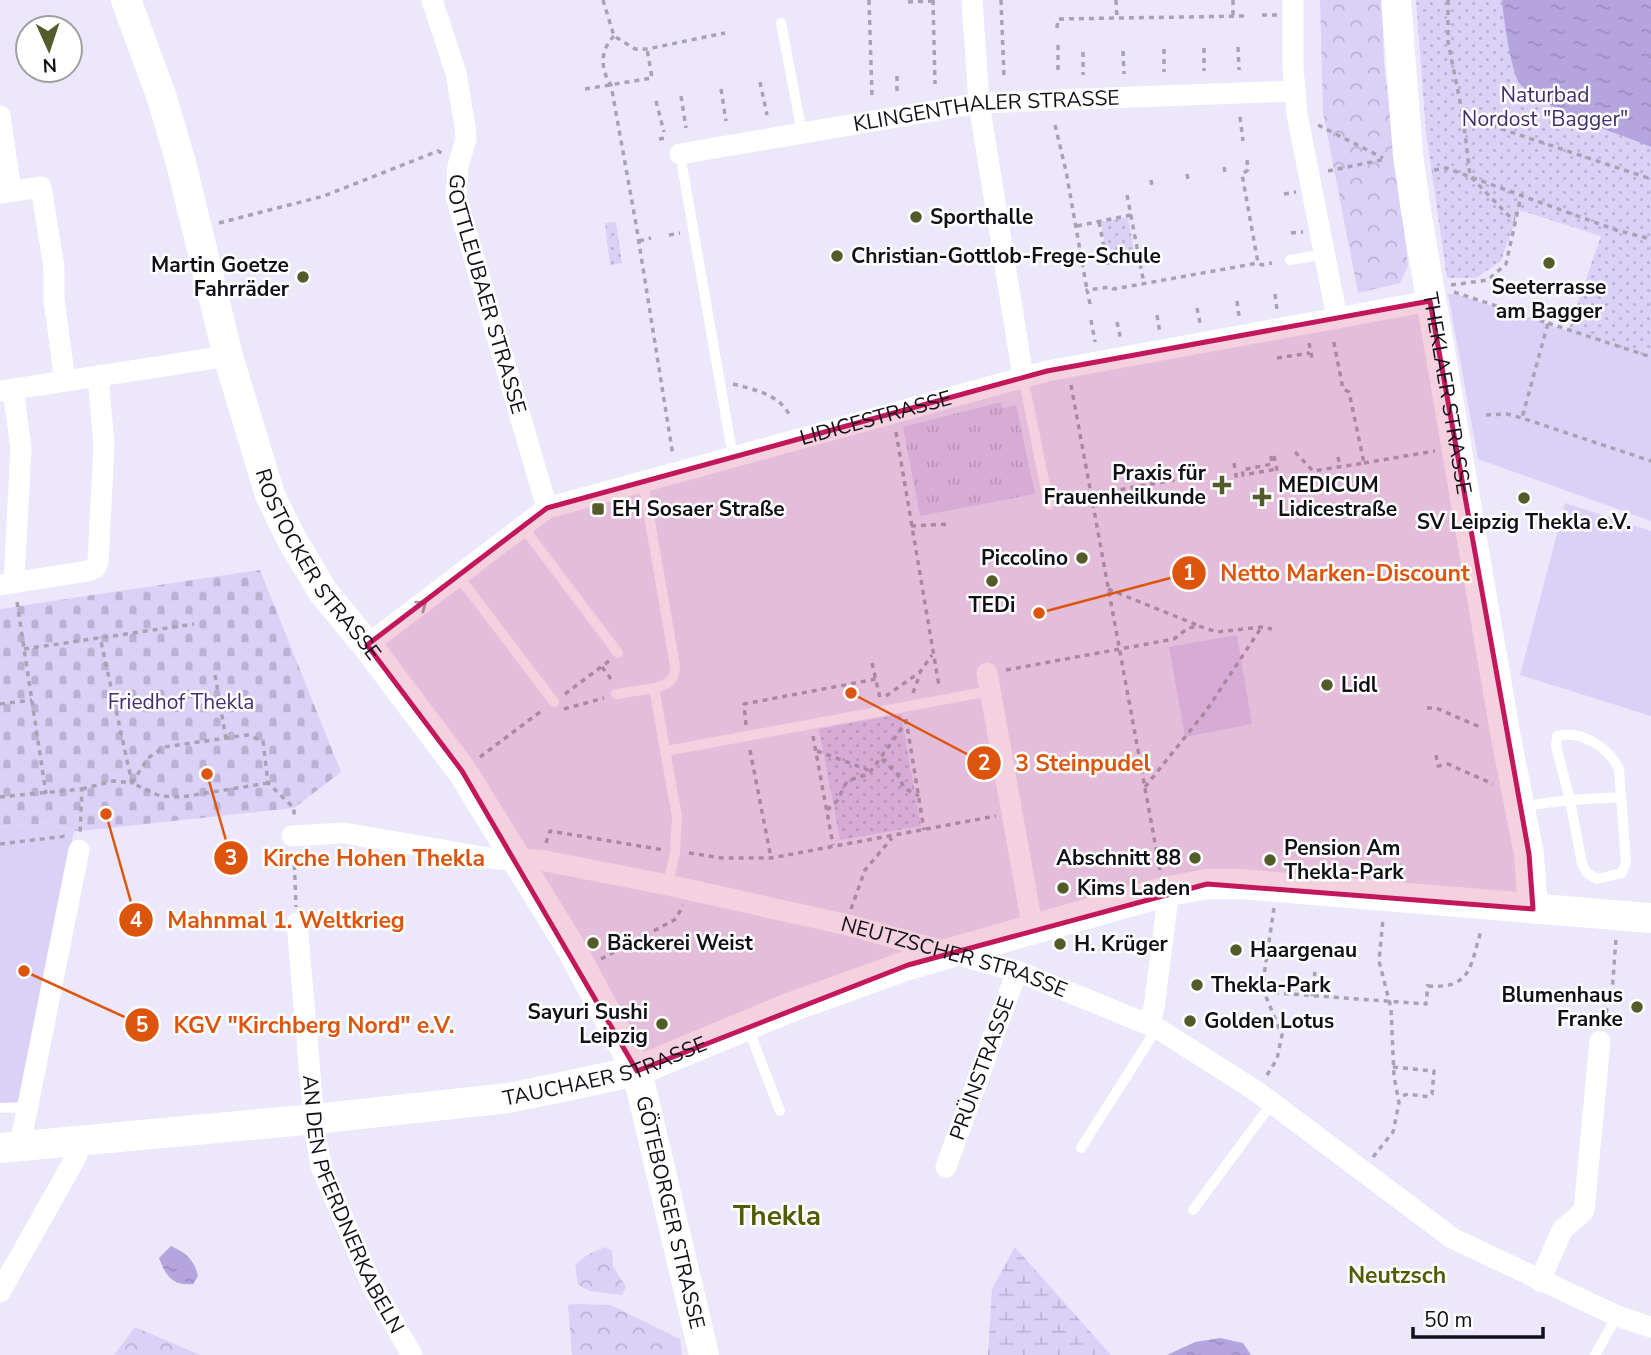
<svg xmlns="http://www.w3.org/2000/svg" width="1651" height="1355" font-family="'Nunito Sans',sans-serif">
<defs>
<pattern id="grass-tufts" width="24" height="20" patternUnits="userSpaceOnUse" patternTransform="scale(1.75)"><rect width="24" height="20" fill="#dbd1f7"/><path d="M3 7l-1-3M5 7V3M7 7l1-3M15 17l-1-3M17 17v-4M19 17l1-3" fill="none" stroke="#bbb2d3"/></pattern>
<pattern id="forest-crowns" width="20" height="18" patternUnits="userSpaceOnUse" patternTransform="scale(1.75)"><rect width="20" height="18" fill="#dbd1f7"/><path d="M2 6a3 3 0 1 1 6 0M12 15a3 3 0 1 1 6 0" fill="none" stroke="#bbb2d3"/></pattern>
<pattern id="wetland-marsh" width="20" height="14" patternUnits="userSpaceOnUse" patternTransform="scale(1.75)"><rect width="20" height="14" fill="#dbd1f7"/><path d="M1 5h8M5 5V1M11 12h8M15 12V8" fill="none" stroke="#bbb2d3"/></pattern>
<pattern id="cemetery-stones" width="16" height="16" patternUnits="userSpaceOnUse" patternTransform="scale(1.75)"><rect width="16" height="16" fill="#dbd1f7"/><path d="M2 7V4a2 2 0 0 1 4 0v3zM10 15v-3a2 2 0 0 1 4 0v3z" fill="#bbb2d3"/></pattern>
<pattern id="park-dots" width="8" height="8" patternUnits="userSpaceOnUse" patternTransform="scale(1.75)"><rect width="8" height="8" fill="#dbd1f7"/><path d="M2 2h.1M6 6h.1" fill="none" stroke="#bbb2d3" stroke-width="1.8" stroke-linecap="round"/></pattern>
<pattern id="water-ripples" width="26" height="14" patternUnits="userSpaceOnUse" patternTransform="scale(1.75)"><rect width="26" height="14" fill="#b5a5de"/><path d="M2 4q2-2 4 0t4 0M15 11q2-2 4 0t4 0" fill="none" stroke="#9b8dbe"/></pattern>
</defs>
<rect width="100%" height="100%" fill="#ece7fb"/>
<path fill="url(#grass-tufts)" d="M1001 402 1003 408 1016 405 1035 494 920 516 903 427Z"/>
<g fill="url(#forest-crowns)">
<path d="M1320 0H1382L1384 63 1408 266 1400 283 1358 293 1323 112Z"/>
<path d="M605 1247 612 1251 613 1266 626 1287 622 1295 590 1291 578 1285 575 1265 587 1255Z"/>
<path d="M574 1304 611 1305 680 1339 682 1355H572L568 1305Z"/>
<path d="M135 1327 200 1355H114Z"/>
</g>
<path fill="url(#wetland-marsh)" d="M1015 1247 1111 1355H988L992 1289Z"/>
<path fill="url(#cemetery-stones)" d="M260 570 341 772 294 808 90 830 74 831 51 823 0 827V609Z"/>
<g fill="url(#park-dots)">
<path d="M1416 0H1651V358L1568 331 1601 236 1519 210 1501 261 1476 278H1447L1426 132Z"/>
<path d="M1128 217 1135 256 1108 261 1101 222Z"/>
<path d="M616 222 622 263 610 266 605 223Z"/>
<path d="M901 714 921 826 840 840 819 729Z"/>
</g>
<g fill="#dbd1f7">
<path d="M1448 294H1456L1651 358V521L1478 459Z"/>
<path d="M1565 503 1651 531V716L1520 675Z"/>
<path d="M1237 635 1252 724 1185 737 1169 647Z"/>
<path d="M51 823 74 831 21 1110 0 1114V827Z"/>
</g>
<g fill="url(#water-ripples)">
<path d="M1502 0H1651V147C1615 132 1546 111 1520 84 1511 73 1503 15 1502 0Z"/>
<path d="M171 1246C187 1253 194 1260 198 1276L193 1284C172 1286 166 1276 159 1258Z"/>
<path d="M1220 1338 1243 1343 1251 1355H1167L1195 1342Z"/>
</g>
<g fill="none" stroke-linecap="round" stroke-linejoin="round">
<g stroke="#a7a3b3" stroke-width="3.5" stroke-dasharray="5 5" stroke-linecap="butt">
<path d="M603 0 614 36 635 49H647L725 33"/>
<path d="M869 0 872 96"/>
<path d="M933 0 935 84"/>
<path d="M1001 0 1004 77"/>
<path d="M1116 0 1117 18"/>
<path d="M1233 0V15"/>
<path d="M1448 0V42L1463 116 1470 176 1512 219H1515"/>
<path d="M908 2 933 1"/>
<path d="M1262 15H1277"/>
<path d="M1057 28 1058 19 1245 16"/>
<path d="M614 36C600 50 600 69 611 85L636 224 673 456"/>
<path d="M1058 45V75"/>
<path d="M1238 47 1239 70"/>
<path d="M1204 48V71"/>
<path d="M1164 49V72"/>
<path d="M1123 51 1124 74"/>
<path d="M1083 52V75"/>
<path d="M897 76V91"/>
<path d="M760 82 767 115"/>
<path d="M585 89 652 78 647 49"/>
<path d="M721 89 726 121"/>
<path d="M681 96 686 128"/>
<path d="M656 101 664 132"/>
<path d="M1463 116 1651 179"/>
<path d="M1240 117 1243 141"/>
<path d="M1055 125 1066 171 1087 290"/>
<path d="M1318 125 1383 158"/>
<path d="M659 139 665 138"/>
<path d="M1247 160 1248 170 1242 174 1258 263"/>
<path d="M1224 167 1226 177"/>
<path d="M1434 170 1446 168 1616 230 1651 239"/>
<path d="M1328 171 1386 159"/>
<path d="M1187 174 1189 184"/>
<path d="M1151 180 1153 190"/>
<path d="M1284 194 1296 192"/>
<path d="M1127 195 1144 284"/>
<path d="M1099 222 1107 263 1139 257"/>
<path d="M219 223 324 196 438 151 443 154"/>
<path d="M1077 226 1131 215"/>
<path d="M1291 233 1303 232"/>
<path d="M669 235 680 233"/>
<path d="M639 241 651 238"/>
<path d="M1451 285 1488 280 1506 264 1521 196"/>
<path d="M1454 292 1548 323 1522 418"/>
<path d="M1275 294 1277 310"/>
<path d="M1237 301 1239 316"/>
<path d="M1090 304 1087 290 1110 287 1114 289 1258 263 1262 265 1272 263"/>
<path d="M1197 308 1200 323"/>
<path d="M1157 315 1160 334"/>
<path d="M1091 320 1095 342"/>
<path d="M1117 322 1121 341"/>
<path d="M1548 323 1651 357"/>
<path d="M1309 343 1312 358"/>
<path d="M1277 358 1310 353"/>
<path d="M733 384C755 390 779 394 790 416"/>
<path d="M1071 385 1160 870"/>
<path d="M1486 415 1507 414 1522 418 1651 461"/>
<path d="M896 432 939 686"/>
<path d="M1295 452 1313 471 1364 463 1349 392 1343 389 1333 338"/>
<path d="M1271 456 1272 464 1242 470 1243 475 1277 469"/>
<path d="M1274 456 1278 474"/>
<path d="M1338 457 1340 467"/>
<path d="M1234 463 1237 481"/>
<path d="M1364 463 1435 451"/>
<path d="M1091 495 1184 478"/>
<path d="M911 526 949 524"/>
<path d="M1108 589 1197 625"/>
<path d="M17 602 46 794"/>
<path d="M24 649 194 624"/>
<path d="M872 663 880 698"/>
<path d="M602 667 614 683"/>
<path d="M1006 670 1174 639 1188 628 1199 626 1217 632 1262 627 1272 629"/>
<path d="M215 675 226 739"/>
<path d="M913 693 920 674"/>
<path d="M565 694 609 661"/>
<path d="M886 696 920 672 932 655"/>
<path d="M0 704 32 700"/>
<path d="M1427 708H1436L1480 727"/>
<path d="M564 709 604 698"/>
<path d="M906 719 924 830"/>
<path d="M746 725 744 704 876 679"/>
<path d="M813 736 833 845"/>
<path d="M750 750 771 858"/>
<path d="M817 751 871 771"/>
<path d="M1436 755 1438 766 1448 764 1493 784"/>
<path d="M480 757 544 709"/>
<path d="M882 759 898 775 904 788 919 796"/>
<path d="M268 783 181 797 160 796 132 783 148 758 164 747 247 735 263 741 268 783 294 808V816"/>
<path d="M1145 787 1206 711 1261 628"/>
<path d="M82 789 113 781 132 783 100 637"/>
<path d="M0 797 82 789 80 834"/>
<path d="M827 810 837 801 847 781 865 775 871 771 906 722"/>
<path d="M546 843 550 831 664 850"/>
<path d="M0 844 67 836"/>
<path d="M689 853 722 858H771L996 816"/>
<path d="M294 855 296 907"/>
<path d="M851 909 865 870 892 838"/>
<path d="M601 959 676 919 683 905"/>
<path d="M1216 978 1264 992 1426 1004 1428 984"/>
<path d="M1428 986C1472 989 1470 966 1481 931"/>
<path d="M1312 996 1315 972"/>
<path d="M1606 1023 1607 1001 1612 994 1616 938"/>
<path d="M1393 1067 1434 1071 1432 1094 1429 1097 1408 1094 1399 1097"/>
<path d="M1267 1075 1277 1059 1282 1035 1264 992V975L1274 908"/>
<path d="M1373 1157 1393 1132 1399 1103 1394 1076 1391 1008 1379 961 1383 919"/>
</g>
<g stroke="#fff" stroke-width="10">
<path d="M781 23 802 133"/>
<path d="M680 154 733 457"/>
<path d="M1290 260 1324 254"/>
<path d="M1023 377 1049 505"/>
<path d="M643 481 675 666C675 680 668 685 654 688L677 817 675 852 668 885"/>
<path d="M523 527 618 653"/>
<path d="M459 577 554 702"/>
<path d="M616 694 654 688"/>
<path d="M666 751 990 691"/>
<path d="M1522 806 1570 800 1582 864 1587 873 1597 879 1622 873 1626 862 1619 769C1609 748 1581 729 1557 736L1556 746 1570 800 1621 797"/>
<path d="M748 1028 780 1111"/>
<path d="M0 1108 28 1107"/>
<path d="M1081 1148 1157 1028"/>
<path d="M1193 1210 1272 1103"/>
<path d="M1595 1355 1617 1316"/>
</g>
<g stroke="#fff" stroke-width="21">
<path id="s1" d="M432 0 456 73 465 127 466 139 458 166 456 196 547 508"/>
<path d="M972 0 979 103 1023 377"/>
<path d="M1293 0V68L1297 114 1337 318"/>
<path d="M0 116 11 191"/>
<path id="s2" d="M680 154 979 103 1294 91"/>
<path d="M0 193 41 187 54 267V300L65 381"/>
<path d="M13 389 21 448 14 582"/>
<path d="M0 391 228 356"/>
<path d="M0 585 88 571 95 568 98 562 104 446 98 376"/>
<path id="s3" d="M367 645 547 508 1047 371 1430 301"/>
<path d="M987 673 1033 930"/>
<path id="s4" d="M292 836 344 833 495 859 540 860 668 885 848 925 1017 971 1157 1028 1256 1091 1452 1238 1617 1316 1651 1327"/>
<path id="s5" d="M297 923 315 1133 322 1169 372 1285 412 1355"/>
<path d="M1149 1023 1154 1008 1167 905 1164 892"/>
<path d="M20 1145 79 850"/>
<path id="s6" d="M946 1167 1017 971"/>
<path d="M1540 1281 1562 1230 1584 1211 1600 1041"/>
<path d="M0 1292 75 1159 78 1151 77 1140"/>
</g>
<g stroke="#fff" stroke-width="30">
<path id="s7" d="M126 0 162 98 181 163 228 356 270 495 291 538 323 592 367 645 462 771 571 948 637 1071 704 1355"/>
<path id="s8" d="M1396 0 1408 155 1416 211 1506 738 1529 854 1533 909"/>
<path id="s9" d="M0 1148 315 1119 508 1098 562 1087 637 1071 791 1007 908 965 1164 892 1207 884H1240L1651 918"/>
</g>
</g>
<defs><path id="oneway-chevron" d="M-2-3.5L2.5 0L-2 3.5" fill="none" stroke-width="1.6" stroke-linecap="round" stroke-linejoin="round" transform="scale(1.75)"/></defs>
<use stroke="#a09fa2" href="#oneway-chevron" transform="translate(422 605) rotate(-37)"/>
<path fill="#c2185b" fill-opacity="0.2" stroke="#c2185b" stroke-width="5" stroke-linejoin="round" d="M1430 301 1529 854 1533 909 1207 884 908 965 637 1071 462 771 367 645 547 508 1047 371Z"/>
<g fill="#545b2a" stroke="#fff" stroke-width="2.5">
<circle cx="916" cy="217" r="7"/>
<circle cx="837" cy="256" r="7"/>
<circle cx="1549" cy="263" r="7"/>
<circle cx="303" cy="277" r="7"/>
<path d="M1218.5 474.5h7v7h7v7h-7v7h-7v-7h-7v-7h7z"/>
<path d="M1258.5 486.5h7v7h7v7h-7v7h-7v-7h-7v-7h7z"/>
<circle cx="1524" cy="498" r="7"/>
<rect x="591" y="502" width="14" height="14" rx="3.5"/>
<circle cx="1082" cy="558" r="7"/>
<circle cx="992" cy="581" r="7"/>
<circle cx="1327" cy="685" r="7"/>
<circle cx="1195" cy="858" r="7"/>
<circle cx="1270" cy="860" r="7"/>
<circle cx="1063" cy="888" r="7"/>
<circle cx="593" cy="943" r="7"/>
<circle cx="1060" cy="944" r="7"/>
<circle cx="1236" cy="950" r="7"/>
<circle cx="1197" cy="985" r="7"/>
<circle cx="1637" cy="1007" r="7"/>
<circle cx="1190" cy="1021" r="7"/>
<circle cx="662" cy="1024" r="7"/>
</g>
<g text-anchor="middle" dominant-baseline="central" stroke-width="5" stroke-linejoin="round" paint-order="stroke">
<g font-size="21" fill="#452c70" stroke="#fff">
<text x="1545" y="95">Naturbad<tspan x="1545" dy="24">Nordost "Bagger"</tspan></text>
<text x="181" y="702">Friedhof Thekla</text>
</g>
<g font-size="21" fill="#121017" stroke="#fff">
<text stroke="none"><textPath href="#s2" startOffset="310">KLINGENTHALER STRASSE</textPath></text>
<text stroke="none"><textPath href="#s1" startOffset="304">GOTTLEUBAER STRASSE</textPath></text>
<text stroke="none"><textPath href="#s8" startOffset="397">THEKLAER STRASSE</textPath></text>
<text stroke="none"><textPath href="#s3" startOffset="567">LIDICESTRASSE</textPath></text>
<text stroke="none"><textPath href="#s7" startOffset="600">ROSTOCKER STRASSE</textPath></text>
<text stroke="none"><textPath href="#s4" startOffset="676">NEUTZSCHER STRASSE</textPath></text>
<text stroke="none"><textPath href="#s9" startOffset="611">TAUCHAER STRASSE</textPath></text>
<text stroke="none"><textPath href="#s6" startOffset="105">PRÜNSTRASSE</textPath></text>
<text stroke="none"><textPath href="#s5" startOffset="290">AN DEN PFERDNERKABELN</textPath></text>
<text stroke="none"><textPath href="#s7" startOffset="1346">GÖTEBORGER STRASSE</textPath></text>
</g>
<g font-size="21" font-weight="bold" fill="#121017" stroke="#fff" text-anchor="start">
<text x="930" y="217">Sporthalle</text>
<text x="851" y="256">Christian-Gottlob-Frege-Schule</text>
<text x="289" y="265" text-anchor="end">Martin Goetze<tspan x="289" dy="24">Fahrräder</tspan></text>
<text x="1549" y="287" text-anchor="middle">Seeterrasse<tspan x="1549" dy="24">am Bagger</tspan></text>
<text x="1206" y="473" text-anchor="end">Praxis für<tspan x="1206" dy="24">Frauenheilkunde</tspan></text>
<text x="1278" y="485">MEDICUM<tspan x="1278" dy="24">Lidicestraße</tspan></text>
<text x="612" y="509">EH Sosaer Straße</text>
<text x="1524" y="522" text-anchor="middle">SV Leipzig Thekla e.V.</text>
<text x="1068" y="558" text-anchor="end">Piccolino</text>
<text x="992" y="605" text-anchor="middle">TEDi</text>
<text x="1341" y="685">Lidl</text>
<text x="1284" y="848">Pension Am<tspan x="1284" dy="24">Thekla-Park</tspan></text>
<text x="1181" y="858" text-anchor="end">Abschnitt 88</text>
<text x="1077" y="888">Kims Laden</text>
<text x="607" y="943">Bäckerei Weist</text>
<text x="1074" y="944">H. Krüger</text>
<text x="1250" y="950">Haargenau</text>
<text x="1211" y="985">Thekla-Park</text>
<text x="1623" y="995" text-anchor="end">Blumenhaus<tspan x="1623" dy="24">Franke</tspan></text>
<text x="648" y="1012" text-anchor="end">Sayuri Sushi<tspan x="648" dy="24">Leipzig</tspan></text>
<text x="1204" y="1021">Golden Lotus</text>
</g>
<g font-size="23" font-weight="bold" fill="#525b05" stroke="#fff">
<text x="1397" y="1275">Neutzsch</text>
</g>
<g font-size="28" font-weight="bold" fill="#525b05" stroke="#fff">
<text x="777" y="1216">Thekla</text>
</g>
</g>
<path fill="none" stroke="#dd550d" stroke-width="2.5" d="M1039 613L1189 573M851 693L984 763M207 774L231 858M106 814L136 920M24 971L142 1025"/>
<g fill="#dd550d" stroke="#fff" stroke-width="2.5">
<circle cx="1039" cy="613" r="7"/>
<circle cx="851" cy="693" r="7"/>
<circle cx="207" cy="774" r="7"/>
<circle cx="106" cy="814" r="7"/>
<circle cx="24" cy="971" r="7"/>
<circle cx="1189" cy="573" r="18"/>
<circle cx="984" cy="763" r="18"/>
<circle cx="231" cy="858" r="18"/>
<circle cx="136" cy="920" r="18"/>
<circle cx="142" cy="1025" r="18"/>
</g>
<g font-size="21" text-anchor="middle" font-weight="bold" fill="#fff">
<text x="1189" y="580">1</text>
<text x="984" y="770">2</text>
<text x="231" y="865">3</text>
<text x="136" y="927">4</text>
<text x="142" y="1032">5</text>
</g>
<g font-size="23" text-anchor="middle" font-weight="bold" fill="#dd550d" stroke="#fff" stroke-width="5" stroke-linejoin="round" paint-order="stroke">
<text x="1345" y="581">Netto Marken-Discount</text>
<text x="1083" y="771">3 Steinpudel</text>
<text x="374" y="866">Kirche Hohen Thekla</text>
<text x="286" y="928">Mahnmal 1. Weltkrieg</text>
<text x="314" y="1033">KGV "Kirchberg Nord" e.V.</text>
</g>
<g transform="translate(49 49) rotate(177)"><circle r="33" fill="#ffffff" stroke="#a09fa2" stroke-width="2"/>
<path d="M0-5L12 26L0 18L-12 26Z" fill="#545b2a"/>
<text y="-10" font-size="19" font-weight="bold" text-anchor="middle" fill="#121017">N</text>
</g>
<path d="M1413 1327v10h130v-10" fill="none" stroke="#121017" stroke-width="3.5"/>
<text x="1424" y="1327" font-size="21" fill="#121017" stroke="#ffffff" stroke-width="5" paint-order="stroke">50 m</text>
</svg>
